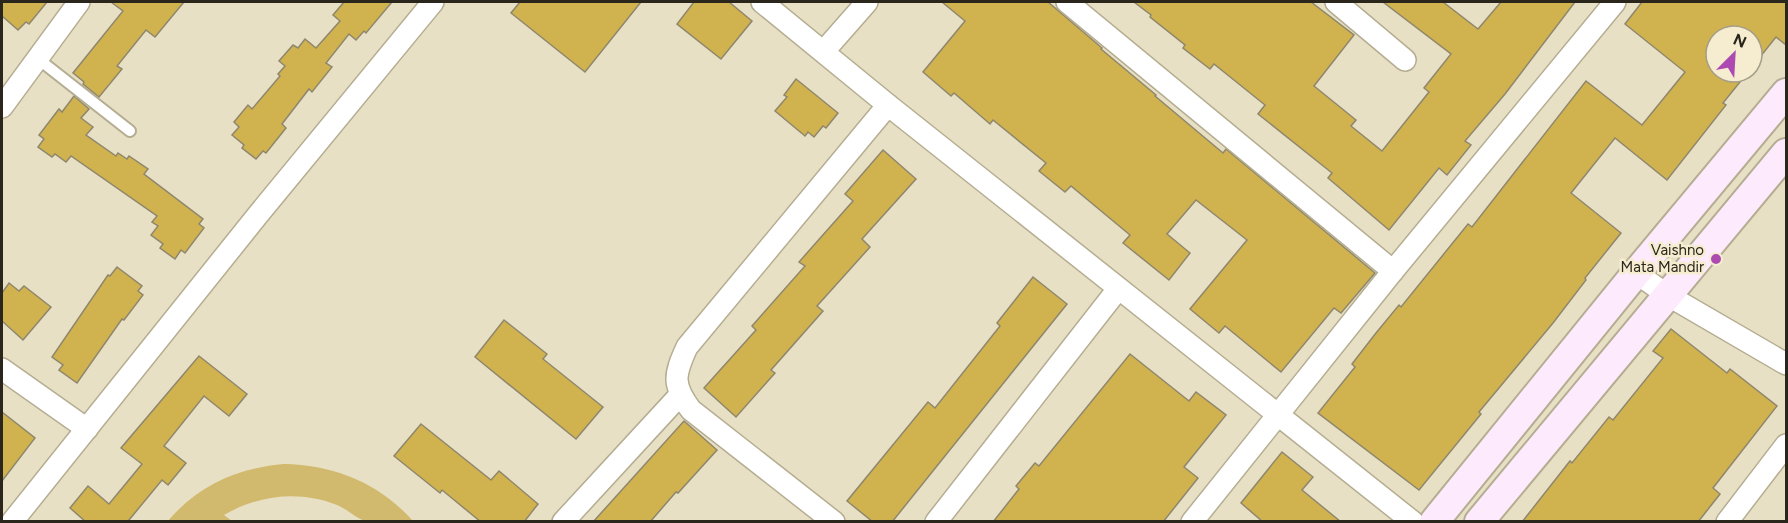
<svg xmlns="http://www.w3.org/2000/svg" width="1788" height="523" font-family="Figtree,sans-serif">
<rect width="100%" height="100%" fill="#e8e0c4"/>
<path fill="#d1b96d" d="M284 464C335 465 379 483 413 521 402 522 374 523 366 521 357 519 347 509 337 505 299 490 259 495 224 515L232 521H168C198 485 238 468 284 464Z"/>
<g fill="#d0b24e" stroke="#8f876d" stroke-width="1.5">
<path d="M2 2H47L29 24 26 22 18 30 2 16Z"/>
<path d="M111 2H184L155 37 146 30 117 66 122 69 99 97 83 84 84 82 73 73 123 11Z"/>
<path d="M344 2H392L366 33 364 31 356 40 349 34 326 63 332 67 312 92 309 89 282 124 286 128 266 153 263 151 256 159 242 148 244 145 232 135 239 127 234 122 248 105 252 109 280 76 278 74 285 66 279 61 293 45 298 48 305 39 316 48 340 21 333 15Z"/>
<path d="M520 2H641L585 72 511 13Z"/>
<path d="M694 2H729L752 21 721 59 677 24Z"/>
<path d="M942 2H1048L1102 48 1101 49 1156 95 1155 96 1223 153 1226 149 1375 273 1341 313 1334 308 1281 372 1225 326 1219 333 1190 309 1247 240 1196 200 1167 234 1190 253 1169 280 1123 243 1130 235 1071 186 1065 192 1039 171 1046 163 993 120 990 124 954 93 951 96 923 72 965 21Z"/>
<path d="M1134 2H1311L1354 35 1314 86 1356 120 1351 126 1382 151 1429 92 1424 88 1451 54 1383 2H1443L1478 29 1501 2H1575L1505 94 1465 141 1471 145 1447 175 1439 168 1389 230 1328 178 1332 173 1258 114 1265 105 1214 64 1210 69 1183 48 1185 45 1150 17 1151 15Z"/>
<path d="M1642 2H1786V45L1776 37 1752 67V36H1716V72H1748L1723 103 1726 105 1667 180 1615 138 1571 193 1621 233 1585 278 1586 280 1553 323 1479 412 1481 414 1419 490 1318 413 1355 367 1352 364 1376 333 1399 305 1401 307 1468 224 1472 227 1586 81 1642 125 1685 72 1625 24Z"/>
<path d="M796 79 838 113 826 128 823 126 814 137 808 132 805 136 775 111 787 97 784 95Z"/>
<path d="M74 96 89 109 81 118 93 127 86 135 116 156 118 153 127 159 129 156 148 169 144 174 203 219 199 224 204 228 185 253 181 250 175 259 160 248 163 244 151 235 158 226 152 222 157 216 71 156 66 162 55 154 52 157 38 147 44 139 39 135 59 109 62 112Z"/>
<path d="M883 150 916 179 862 239 870 247 817 306 823 311 771 370 775 373 736 417 704 388 756 330 752 326 805 266 799 262 853 201 845 194Z"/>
<path d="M117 267 142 286 138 291 143 295 124 320 122 319 77 383 59 370 63 365 52 357 108 275 110 276Z"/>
<path d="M1033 277 1067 304 892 522H873L847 501 928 402 935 408 1000 326 997 323Z"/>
<path d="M9 283 19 291 24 286 51 307 23 340 2 321V293Z"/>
<path d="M504 320 547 354 543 359 603 407 576 439 475 357Z"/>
<path d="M1671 329 1727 373 1730 369 1777 406 1713 488 1720 494 1698 522H1522L1570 461 1572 463 1609 417 1613 420 1663 358 1653 351Z"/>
<path d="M1130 354 1189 401 1196 392 1226 415 1184 467 1198 478 1163 522H993L1019 489 1016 486 1035 463 1039 466Z"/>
<path d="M199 356 247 394 229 416 204 396 164 446 186 463 168 485 162 480 129 520 131 522H86L70 508 88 486 109 504 142 464 121 448Z"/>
<path d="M2 412 35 438 2 481Z"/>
<path d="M684 421 717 450 678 493 676 492 650 522H593Z"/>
<path d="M421 424 491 480 499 471 538 504 524 522H481L442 490 440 493 394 456Z"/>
<path d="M1282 452 1313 477 1302 490 1341 522H1263L1241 503Z"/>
</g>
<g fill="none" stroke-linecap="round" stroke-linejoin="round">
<g stroke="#b5ad92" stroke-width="14">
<path id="service" d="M37 58 130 131"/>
</g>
<g stroke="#b5ad92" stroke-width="24">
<g id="minor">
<path d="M762 2 888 105 1413 522"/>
<path d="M1067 2 1393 271"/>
<path d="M1336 2 1405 60"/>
<path d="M824 51 867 2"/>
<path d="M2 107 79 2"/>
<path d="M1636 273 1669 296 1786 364"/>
<path d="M2 369 87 429"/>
<path d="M12 522 257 216 433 2"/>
<path d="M563 522 680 395"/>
<path d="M834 522 691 410C672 385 674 375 687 347L888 105"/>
<path d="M936 522 1118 289"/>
<path d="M1192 522 1393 271 1615 2"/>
<path d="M1727 522 1786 445"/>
</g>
</g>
<g stroke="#b5ad92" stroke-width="32">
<g id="secondary">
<path d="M1434 522 1636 273 1786 93"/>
<path d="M1479 522 1786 153"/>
</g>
</g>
<use href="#service" stroke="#fff" stroke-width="10"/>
<use href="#minor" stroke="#fff" stroke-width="21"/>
<use href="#secondary" stroke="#fdeafd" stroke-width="28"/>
</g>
<circle fill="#ad4ab1" stroke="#f6edd1" stroke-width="2" cx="1716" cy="259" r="6"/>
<g text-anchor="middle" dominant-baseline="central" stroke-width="5" stroke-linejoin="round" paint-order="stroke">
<g font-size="15" fill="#2a261c" stroke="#f6edd1" text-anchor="end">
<text x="1704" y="250">Vaishno<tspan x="1704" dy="17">Mata Mandir</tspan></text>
</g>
</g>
<rect width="1788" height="523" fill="none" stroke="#2a261c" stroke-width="6"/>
<g transform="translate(1734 54) rotate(24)"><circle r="28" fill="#f6edd1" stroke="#a49d89" stroke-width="1.5"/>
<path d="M0-4.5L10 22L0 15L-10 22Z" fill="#ad4ab1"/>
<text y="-9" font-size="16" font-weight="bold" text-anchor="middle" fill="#2a261c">N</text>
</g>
</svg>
